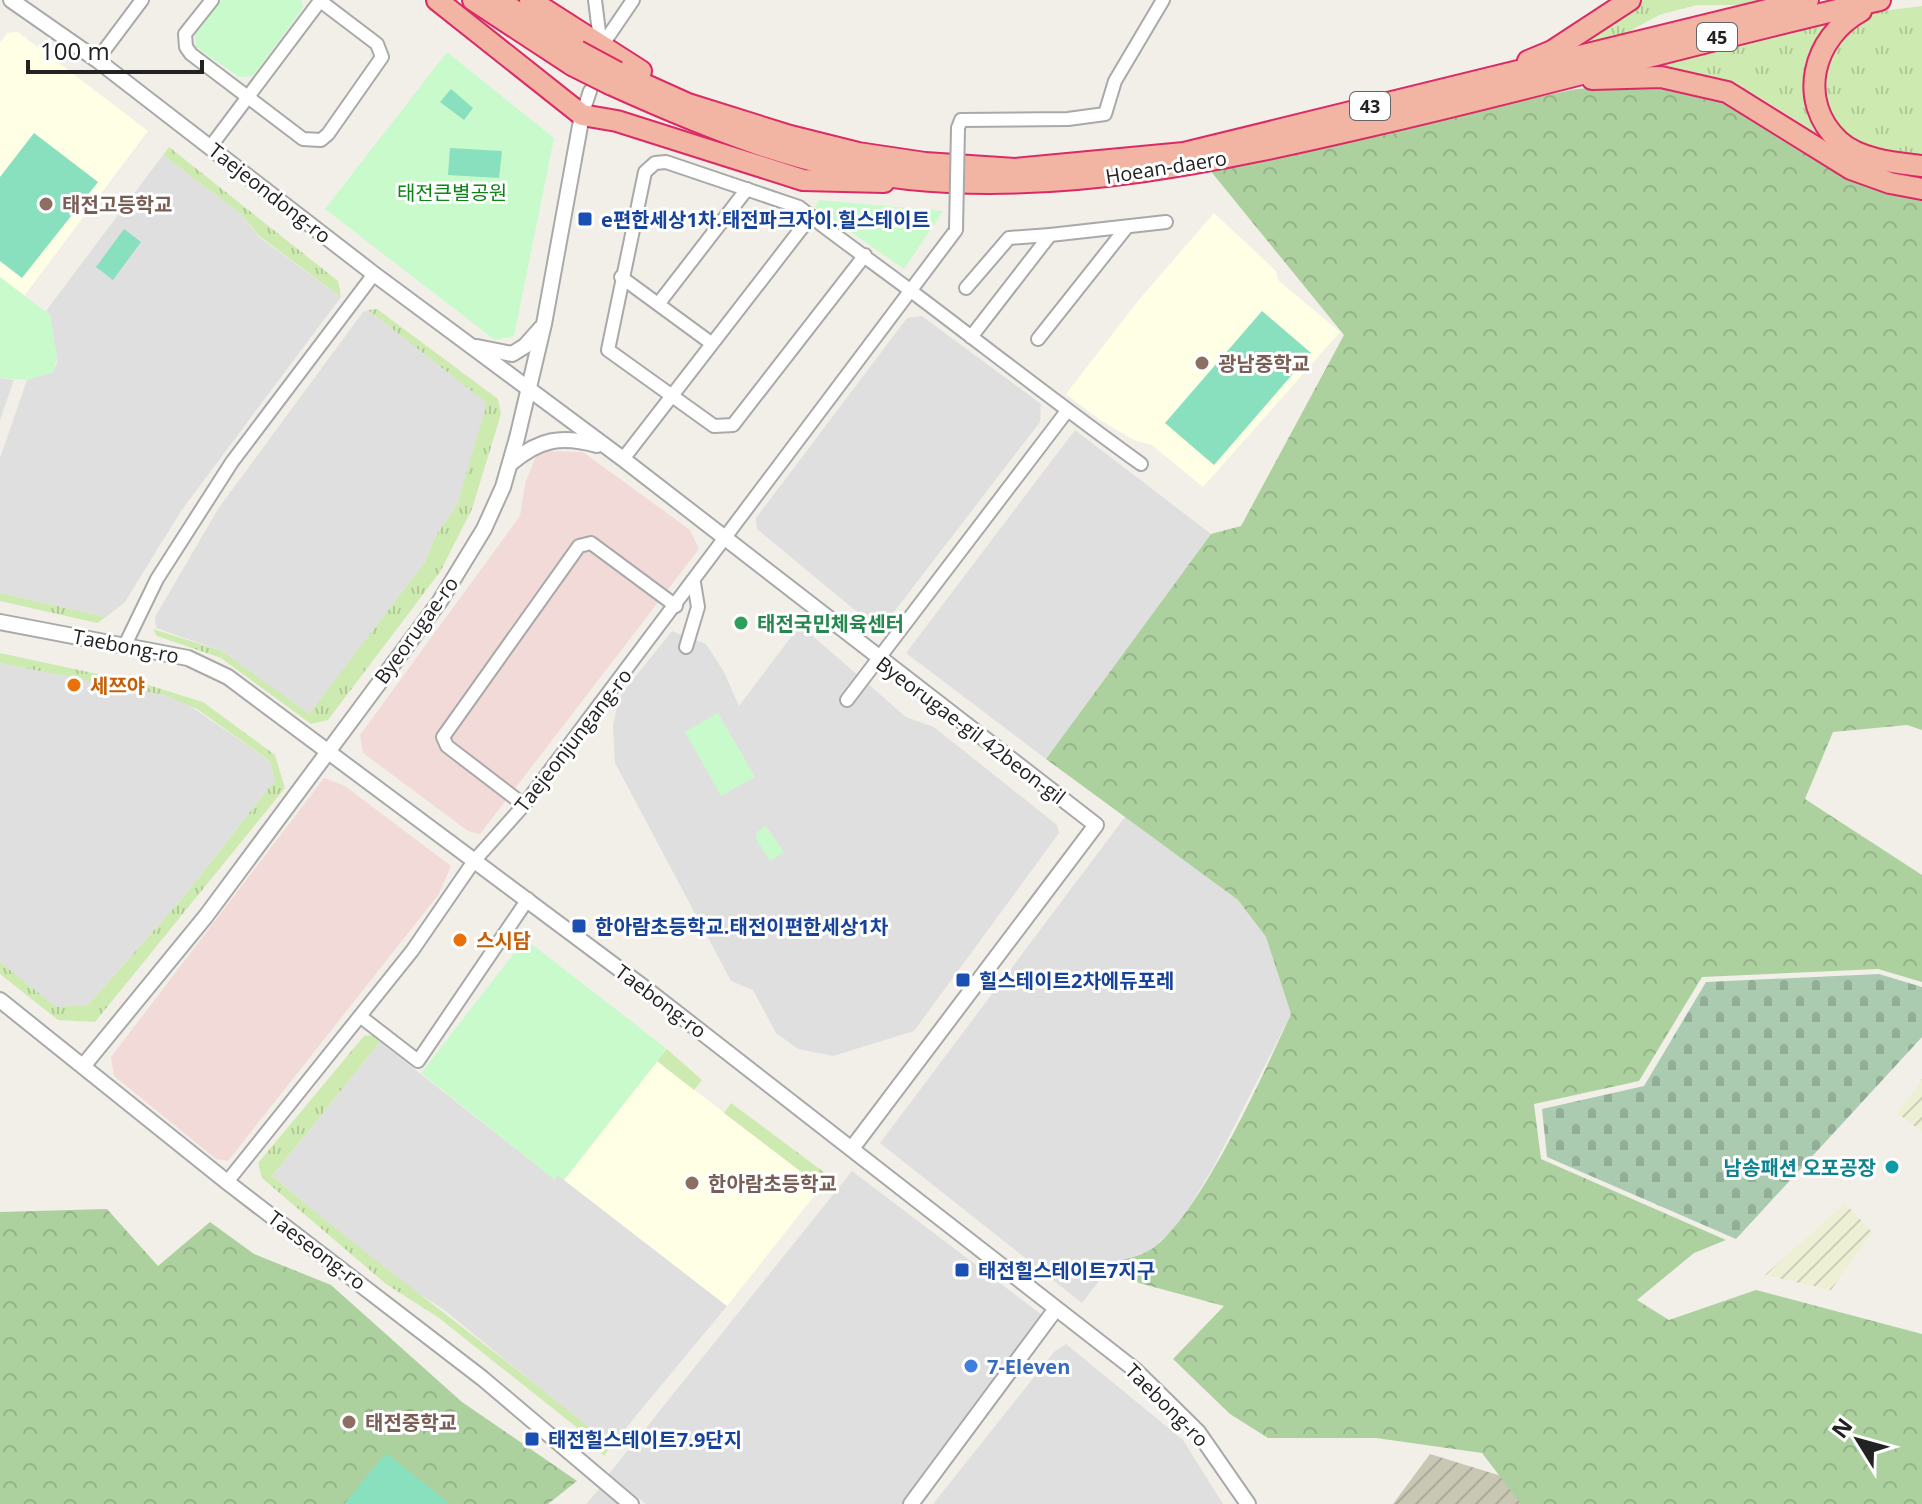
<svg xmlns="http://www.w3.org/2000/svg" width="1922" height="1504" font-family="'Open Sans','Noto Sans KR',sans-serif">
<defs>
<pattern id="construction-furrows" width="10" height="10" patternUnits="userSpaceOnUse" patternTransform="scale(2)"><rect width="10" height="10" fill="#c7c7b4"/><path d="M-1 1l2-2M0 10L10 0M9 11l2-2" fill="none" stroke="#abab9a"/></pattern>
<pattern id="farmland-furrows" width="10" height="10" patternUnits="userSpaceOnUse" patternTransform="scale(2)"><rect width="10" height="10" fill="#eef0d5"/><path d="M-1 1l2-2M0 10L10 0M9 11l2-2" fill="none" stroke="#ccceb7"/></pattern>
<pattern id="grass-tufts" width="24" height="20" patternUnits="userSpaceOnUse" patternTransform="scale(2)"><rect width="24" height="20" fill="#cdebb0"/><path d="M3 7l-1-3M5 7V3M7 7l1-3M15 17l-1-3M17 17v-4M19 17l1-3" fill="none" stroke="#b0c997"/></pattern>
<pattern id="forest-crowns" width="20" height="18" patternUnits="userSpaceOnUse" patternTransform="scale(2)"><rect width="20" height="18" fill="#add19e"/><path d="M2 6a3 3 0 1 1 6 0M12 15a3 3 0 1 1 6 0" fill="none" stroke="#95b388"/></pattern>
<pattern id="cemetery-stones" width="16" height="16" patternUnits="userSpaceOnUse" patternTransform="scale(2)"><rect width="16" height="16" fill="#aacbaf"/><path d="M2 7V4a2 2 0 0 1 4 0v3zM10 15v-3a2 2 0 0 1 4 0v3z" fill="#92ae96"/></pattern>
</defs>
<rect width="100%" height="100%" fill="#f2efe9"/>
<g fill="#e0dfdf">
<path d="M163 155 241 214 259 237 341 297 181 511 125 602 106 617 0 593V458L27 380 53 372 57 362 50 315 46 311Z"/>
<path d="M368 310 488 403 457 505 435 537 425 562 309 715 222 651 156 628 155 617 218 509 363 312Z"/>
<path d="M922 316 1041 404 1040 422 887 621 873 625 757 529 756 518 907 318Z"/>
<path d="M0 378 14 380 0 420Z"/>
<path d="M1075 430 1211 534 1046 759 906 653Z"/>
<path d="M800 625 906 717 934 727 1057 825 1059 833 914 1031 833 1056 798 1049 776 1033 753 990 731 981 615 763 613 726 619 697 672 631 706 644 724 672 739 706Z"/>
<path d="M0 663 165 695 183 701 270 761 275 780 186 894 88 1005 56 1008 0 962Z"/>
<path d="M1125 817 1238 900 1266 937 1291 1014 1214 1166 1179 1224 1151 1250 1112 1264 1082 1303 880 1143Z"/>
<path d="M380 1042 554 1179 558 1175 727 1306 611 1446 443 1309 394 1278 272 1176Z"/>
<path d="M852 1171 1046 1318 905 1504H646L609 1474Z"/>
<path d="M1066 1344 1183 1440 1223 1504H933L1054 1352Z"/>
<path d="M600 1488 619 1504H586Z"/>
</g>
<g fill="#f2dad9">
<path d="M538 451 583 452 690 530 699 549 480 834 468 831 363 753 360 735 520 516 525 484Z"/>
<path d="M324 778 345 786 451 866 439 894 228 1161 216 1159 114 1076 111 1057Z"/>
</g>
<g fill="#ffffe5">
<path d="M18 32 148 131 24 296 0 277V43L7 33Z"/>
<path d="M1214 213 1276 271 1278 280 1340 332 1203 487 1152 445 1134 440 1100 420 1066 394 1138 301Z"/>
<path d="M657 1061 821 1187 727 1306 564 1180Z"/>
</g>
<path fill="url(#construction-furrows)" d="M1430 1454 1511 1479 1534 1504H1393Z"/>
<g fill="url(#farmland-furrows)">
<path d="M1922 1079V1132L1897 1113Z"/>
<path d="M1845 1203 1872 1232 1831 1290 1765 1275Z"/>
</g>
<g fill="url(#grass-tufts)">
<path d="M1640 0H1760L1739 5H1696L1659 15 1621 36 1581 47Z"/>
<path d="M1922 6V157C1901 155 1875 150 1857 140 1816 119 1817 58 1846 28 1862 11 1900 9 1922 6Z"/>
<path d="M1839 17 1812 54 1836 144 1922 174V182L1874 169 1759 97 1718 78 1668 69H1637Z"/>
<path d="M169 147 338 281 341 297 259 236 241 214 163 155Z"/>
<path d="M377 309 498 399 501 414 472 509 440 572 328 720 311 724 221 658 157 636 153 629 222 651 309 714 425 562 435 537 457 505 487 403 368 310Z"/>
<path d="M0 593 106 617 97 623 0 601Z"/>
<path d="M0 653 102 675 100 683 0 663Z"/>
<path d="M145 684 203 702 275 755 285 788 95 1022 58 1020 0 974V962L56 1007 88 1005 186 894 275 780 270 761 197 709 165 695 143 691Z"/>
<path d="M372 1035 380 1042 272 1176C383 1270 501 1353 611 1446L604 1456 585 1434 439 1318 386 1284 262 1178 258 1163 364 1036Z"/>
<path d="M667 1049 702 1080 694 1090 657 1061Z"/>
<path d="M731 1103 829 1176 821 1187 724 1113Z"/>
</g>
<g fill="url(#forest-crowns)">
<path d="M1641 84 1686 91 1739 108 1843 176 1891 195 1922 199V730L1907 725 1833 732 1805 799 1922 875V982L1878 969 1702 977 1639 1081 1534 1104 1541 1159 1726 1240 1694 1253 1637 1300 1669 1320 1756 1290 1922 1334V1504H1521L1482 1453 1376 1438H1268L1230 1414 1173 1359 1224 1306 1139 1283 1112 1263C1124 1259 1142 1256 1153 1248 1200 1215 1265 1071 1291 1014L1266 937 1238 900 1046 759 1211 534 1241 526 1344 335 1209 169 1576 89Z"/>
<path d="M107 1209 158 1266 210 1222 254 1254 331 1285 462 1402 577 1481 548 1504H0V1212Z"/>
</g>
<path fill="url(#cemetery-stones)" d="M1879 974 1922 987V1037L1736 1239 1547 1157 1542 1109 1644 1086 1706 982Z"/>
<g fill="#c8facc">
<path d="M221 0H301L303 8 253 76 239 77 196 47 195 35Z"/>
<path d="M447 52 554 138 514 336 495 340 325 209Z"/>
<path d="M819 200 943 211 904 269 815 207Z"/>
<path d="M0 277 50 315 57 357 53 372 27 380 0 378Z"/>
<path d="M718 713 755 777 721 796 685 732Z"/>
<path d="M766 826 784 852 770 861 756 839 757 832Z"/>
<path d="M525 939 667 1049 564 1180 558 1175 555 1180 421 1073Z"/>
</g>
<g fill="#88e0be">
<path d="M451 89 473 108 464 120 440 102Z"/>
<path d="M34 133 98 182 22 278 0 261V177Z"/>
<path d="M450 148 502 151 499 178 448 175Z"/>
<path d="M124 229 141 242 113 280 96 267Z"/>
<path d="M1262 311 1311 353 1214 465 1165 423Z"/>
<path d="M386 1453 450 1504H344Z"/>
</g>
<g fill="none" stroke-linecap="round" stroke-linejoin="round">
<g stroke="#a9a9a9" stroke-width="16">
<g id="minor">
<path d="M212 0 185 34 186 47 191 54 303 139 321 140 328 134 382 57 377 44 319 0"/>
<path d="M595 0 601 48"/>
<path d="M601 47 633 0"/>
<path d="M97 60 142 0"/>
<path d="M582 115 590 91"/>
<path d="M958 128 961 120 1068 119 1105 114 1115 81 1163 0"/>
<path d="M211 146 320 1"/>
<path d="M865 255 733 425 714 426 608 350 645 172 655 163 666 162 799 207C835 236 874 263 911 291 988 349 1063 408 1141 464"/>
<path d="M621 277 711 343"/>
<path d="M966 288 1009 238 1050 235"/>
<path d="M659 303 747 189"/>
<path d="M971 337 1050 235 1166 222"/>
<path d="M1038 339 1126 228"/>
<path d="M623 459 811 216"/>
<path d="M125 645 157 579 232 462 374 274"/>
<path d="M686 647 698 607 694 583"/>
<path d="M847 700 1067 411"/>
<path d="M524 805 447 746 443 737 579 546 591 543 676 606"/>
<path d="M361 1017 418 1061 528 899"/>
<path d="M227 1182 412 951 474 861 524 805 956 230"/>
</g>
</g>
<g stroke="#a9a9a9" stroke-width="18">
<g id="tertiary">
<path d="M11 0 97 60 374 274 623 459 1096 825 853 1147"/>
<path d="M477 347 512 354 525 346 541 328"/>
<path d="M510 464C539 439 561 435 597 445"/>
<path d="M0 622 188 658 228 677 646 989 1134 1369 1198 1432 1248 1504"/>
<path d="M0 1000 227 1182 482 1378 631 1504"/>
<path d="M84 1065 206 916 440 601 484 529 503 487 517 438 544 324 582 115"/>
<path d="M911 1504 1055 1310"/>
</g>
</g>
<g stroke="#dc2a67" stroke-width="24">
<g id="trunk">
<path d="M437 0 582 115 617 121 803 180 884 182"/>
<path d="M473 0 572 65"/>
<path d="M498 0 578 51"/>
<path d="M530 0 641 71"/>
<path d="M1861 11C1813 37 1796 101 1839 141 1860 160 1896 163 1922 166"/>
<path d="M1528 61 1552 51 1630 0"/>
<path d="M617 72 688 104 790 136 858 153 925 163 1015 169 1184 153 1808 0"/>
<path d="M1592 79 1661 77 1727 92 1851 169 1890 183 1922 189"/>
<path d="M610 84C705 127 805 168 909 179 1065 195 1219 161 1370 126 1541 87 1709 39 1880 0"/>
</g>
</g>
<use href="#minor" stroke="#fff" stroke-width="12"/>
<use href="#tertiary" stroke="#fff" stroke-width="14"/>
<use href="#trunk" stroke="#f2b4a3" stroke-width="20"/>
<g stroke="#a9a9a9" stroke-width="16" stroke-linecap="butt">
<path id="minor-bridge" d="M956 230 958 128"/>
</g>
<g stroke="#dc2a67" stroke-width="24" stroke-linecap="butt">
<g id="trunk-bridge">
<path d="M578 51 617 72"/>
<path d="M572 65 610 84"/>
</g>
</g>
<use href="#minor-bridge" stroke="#fff" stroke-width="12"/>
<use href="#trunk-bridge" stroke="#f2b4a3" stroke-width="20"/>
</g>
<g fill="#8d6e63" stroke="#fff" stroke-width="3">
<circle cx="46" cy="204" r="8"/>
<circle cx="1202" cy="363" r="8"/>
<circle cx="692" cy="1183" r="8"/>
<circle cx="349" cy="1422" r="8"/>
</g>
<g fill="#1a4fb4" stroke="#fff" stroke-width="3">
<rect x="577" y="211" width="16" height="16" rx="4"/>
<rect x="571" y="918" width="16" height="16" rx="4"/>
<rect x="955" y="972" width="16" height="16" rx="4"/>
<rect x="954" y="1262" width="16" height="16" rx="4"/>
<rect x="524" y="1431" width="16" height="16" rx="4"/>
</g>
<circle fill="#2e9e5b" stroke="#fff" stroke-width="3" cx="741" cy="623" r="8"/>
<g fill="#e8710a" stroke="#fff" stroke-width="3">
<circle cx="74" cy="685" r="8"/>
<circle cx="460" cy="940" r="8"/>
</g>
<circle fill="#0f9aa8" stroke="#fff" stroke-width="3" cx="1892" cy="1167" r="8"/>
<circle fill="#3f7fe0" stroke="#fff" stroke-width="3" cx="971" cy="1366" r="8"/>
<g text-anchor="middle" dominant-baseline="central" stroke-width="6" stroke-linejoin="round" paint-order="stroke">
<g fill="#fff" stroke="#646464" stroke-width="2">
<rect x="1697" y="23" width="40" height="28" rx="6"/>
<rect x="1350" y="92" width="40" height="28" rx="6"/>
</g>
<g font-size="18" font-weight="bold" fill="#222">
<text x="1717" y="37">45</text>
<text x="1370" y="106">43</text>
</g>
<g font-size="20" fill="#222" stroke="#fff">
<text transform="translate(1166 167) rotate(-9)">Hoean-daero</text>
<text transform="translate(270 193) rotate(38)">Taejeondong-ro</text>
<text transform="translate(416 630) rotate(-54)">Byeorugae-ro</text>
<text transform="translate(126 646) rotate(11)">Taebong-ro</text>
<text transform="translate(971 730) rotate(37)">Byeorugae-gil 42beon-gil</text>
<text transform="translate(573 740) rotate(-52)">Taejeonjungang-ro</text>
<text transform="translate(661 1001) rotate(37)">Taebong-ro</text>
<text transform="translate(317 1250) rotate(37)">Taeseong-ro</text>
<text transform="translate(1167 1405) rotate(45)">Taebong-ro</text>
</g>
<g font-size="20" fill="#0c8416" stroke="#fff">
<text x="452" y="192">태전큰별공원</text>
</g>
<g font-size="20" font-weight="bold" fill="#785e54" stroke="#fff" text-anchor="start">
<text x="62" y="204">태전고등학교</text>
<text x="1218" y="363">광남중학교</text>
<text x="708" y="1183">한아람초등학교</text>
<text x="365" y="1422">태전중학교</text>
</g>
<g font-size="20" font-weight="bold" fill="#164399" stroke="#fff" text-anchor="start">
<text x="601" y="219">e편한세상1차.태전파크자이.힐스테이트</text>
<text x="595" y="926">한아람초등학교.태전이편한세상1차</text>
<text x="979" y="980">힐스테이트2차에듀포레</text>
<text x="978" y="1270">태전힐스테이트7지구</text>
<text x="548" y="1439">태전힐스테이트7.9단지</text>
</g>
<g font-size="20" font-weight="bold" fill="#27864d" stroke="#fff" text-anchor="start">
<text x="757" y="623">태전국민체육센터</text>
</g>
<g font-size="20" font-weight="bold" fill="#c56008" stroke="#fff" text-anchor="start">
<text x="90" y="685">세쯔야</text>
<text x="476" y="940">스시담</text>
</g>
<g font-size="20" font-weight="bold" fill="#0d838f" stroke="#fff" text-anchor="end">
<text x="1876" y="1167">남송패션 오포공장</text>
</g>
<g font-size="20" font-weight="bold" fill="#366cbe" stroke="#fff" text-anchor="start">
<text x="987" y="1366">7-Eleven</text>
</g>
</g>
<g transform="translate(1858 1440) rotate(307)" stroke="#ffffff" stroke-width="6" paint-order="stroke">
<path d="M0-6L14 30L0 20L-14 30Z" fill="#222222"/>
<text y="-12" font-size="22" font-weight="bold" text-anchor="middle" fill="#222222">N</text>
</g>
<path d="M28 60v12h174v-12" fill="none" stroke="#222222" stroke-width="4"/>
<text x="40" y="60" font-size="24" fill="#222222" stroke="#ffffff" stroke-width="6" paint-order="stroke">100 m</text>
</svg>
